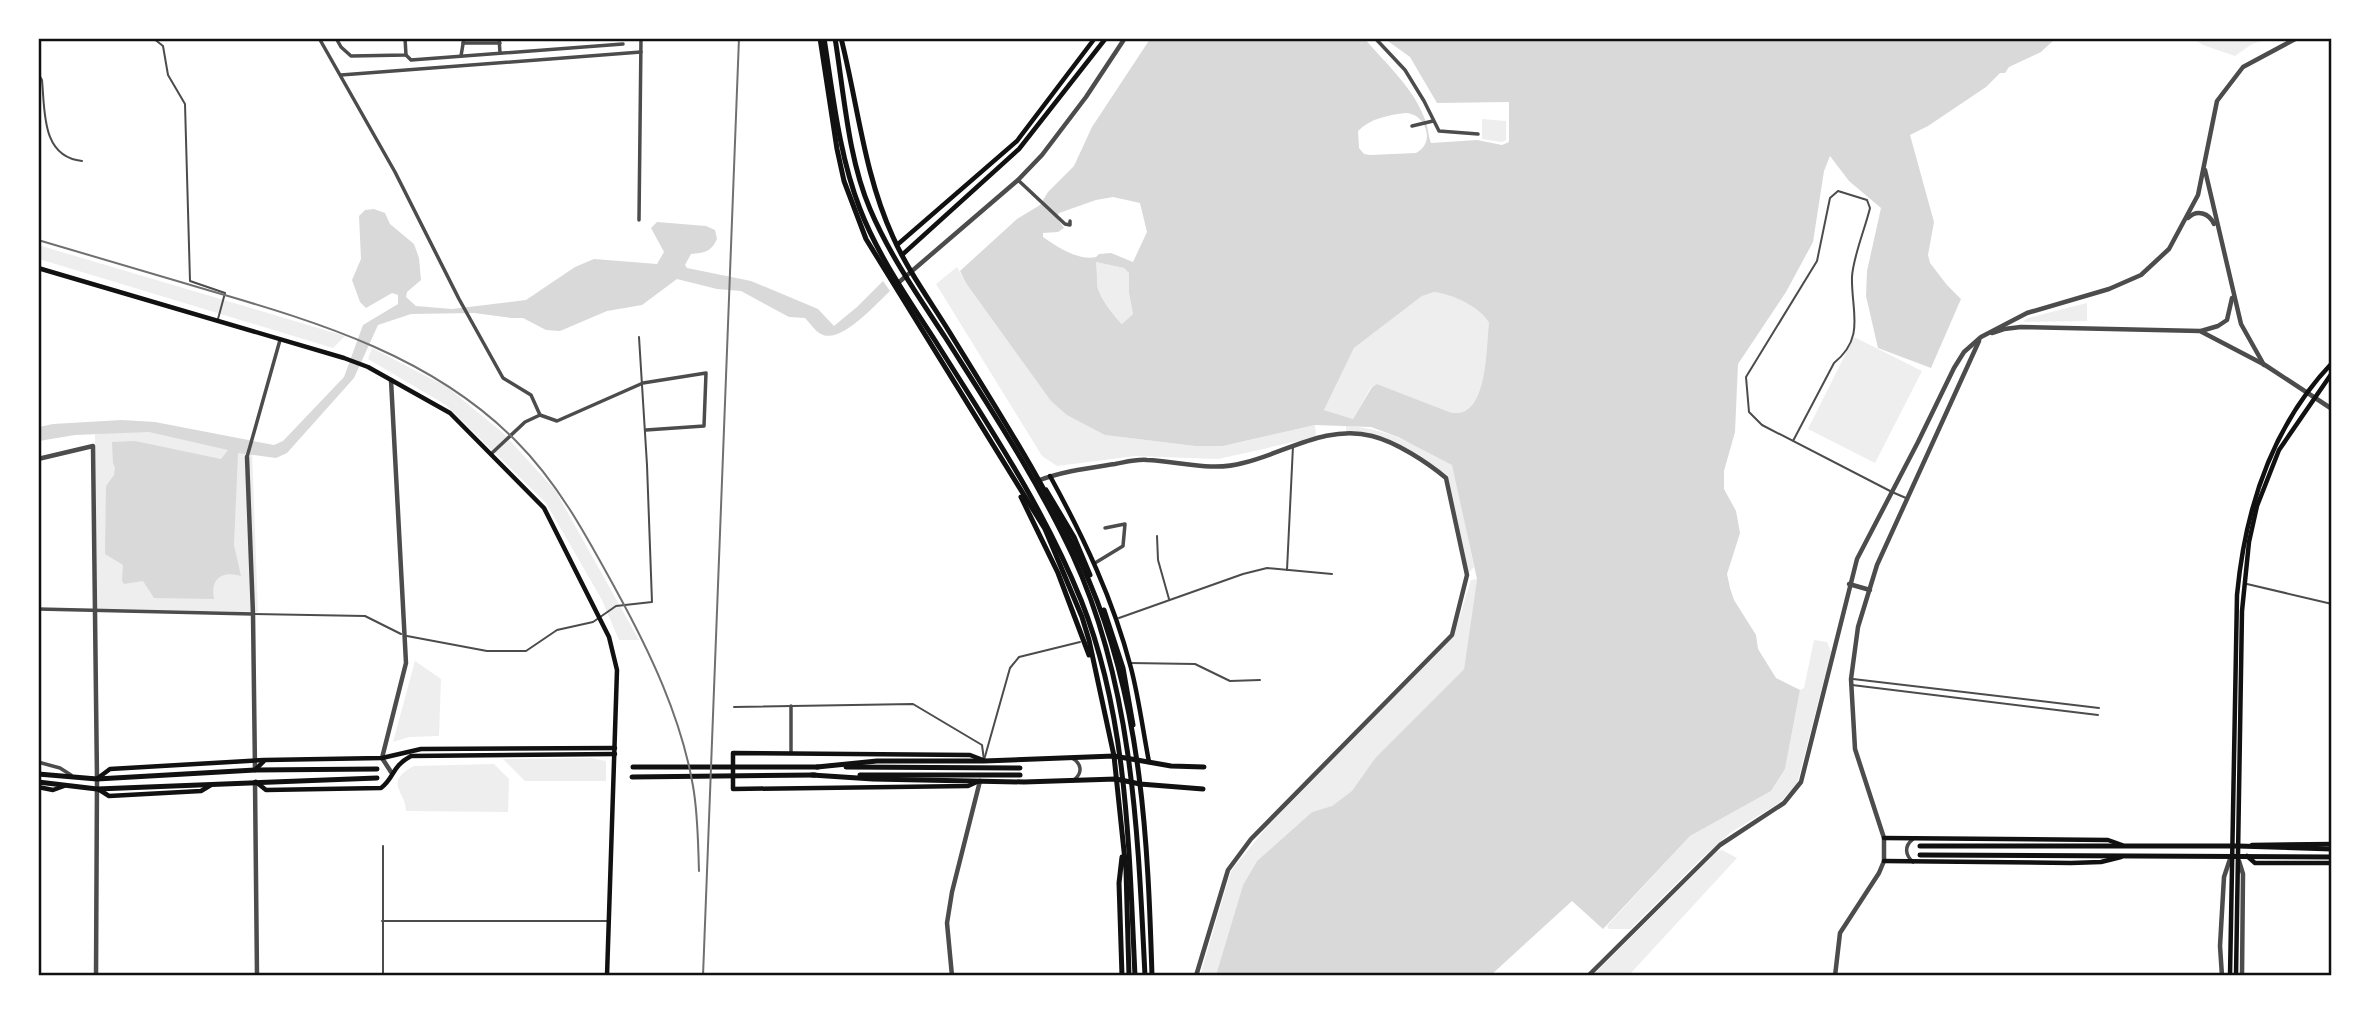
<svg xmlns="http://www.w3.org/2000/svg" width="2370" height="1014" font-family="'Golos Text',sans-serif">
<rect width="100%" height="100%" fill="#fff"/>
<g fill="#eee">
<path d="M2194 39H2269L2252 44 2235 56 2203 45Z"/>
<path d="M1482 119 1506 121V140L1502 142 1482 139Z"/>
<path d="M38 245 345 336 333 348 39 259Z"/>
<path d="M1096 262 1124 268 1129 273V293L1133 314 1122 324C1114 316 1099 296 1097 285 1096 277 1098 270 1096 262Z"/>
<path d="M957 267 966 283 1105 435 1195 446H1223L1315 425 1316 437 1218 459 1135 456 1057 466 1042 456 936 284Z"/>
<path d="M1434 292C1452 294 1481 306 1489 323 1486 345 1488 402 1463 412 1460 413 1456 413 1452 413L1377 384 1371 387 1353 419 1324 410 1354 348 1422 296Z"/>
<path d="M2087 303V321L2023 322 2028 318Z"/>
<path d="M1854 337 1922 371 1875 463 1808 429Z"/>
<path d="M372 348 447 387 502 432 555 490 639 640H619L602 600 546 503 446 405 368 359Z"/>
<path d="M1346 426C1389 428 1415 446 1453 465L1474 567 1467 575 1446 478 1410 453 1372 436 1346 434Z"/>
<path d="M150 431 252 452 258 612 97 609 95 433Z"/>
<path d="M1477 579 1464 669 1376 757 1353 791 1332 806 1312 812 1257 861 1243 885 1216 975 1200 976 1231 871 1266 828 1454 635 1471 580Z"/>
<path d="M1814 640 1827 642 1831 652 1797 784 1779 803 1730 833 1702 858 1630 929H1609L1607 926 1690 836 1771 791 1785 769 1800 690 1804 688Z"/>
<path d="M415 661 441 679 439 736 409 737 393 742Z"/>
<path d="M592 758 606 761V781H525L503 759Z"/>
<path d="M494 764 509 779 508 812 406 811C407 792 382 783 414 766Z"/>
<path d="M1722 850 1737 858 1629 975H1593L1718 851Z"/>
</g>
<g fill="#d9d9d9" fill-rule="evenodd">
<path d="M1150 39H1365C1385 63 1412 86 1424 117 1428 125 1428 135 1431 143L1477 140 1502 145 1509 142V102L1437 103 1410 57 1385 39H2055L2041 52 2009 67 2005 73H2000L1986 87 1928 126 1910 135 1934 222 1928 255 1930 263 1947 285 1961 299 1931 368 1878 348 1866 296 1867 271 1881 208 1849 181 1830 156 1824 171 1813 242 1786 292 1738 364 1735 432 1724 471V489L1736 511 1740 533 1727 574 1730 588 1734 600 1756 635 1758 649 1776 678 1800 690 1785 769 1771 791 1690 836 1603 929 1572 901 1491 975H1216L1243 885 1257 861 1312 812 1332 806 1352 791 1376 757 1464 669 1477 579 1452 465 1398 437 1371 427 1315 425 1223 446H1195L1105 435 1067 415 1051 401 966 283 960 271 1017 219 1040 205 1048 192 1074 166 1092 127ZM1406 113C1426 114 1436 143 1416 153L1370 155 1364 154 1359 148 1358 131C1371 118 1389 115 1406 113ZM1113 197 1140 203 1147 232 1133 262 1111 253 1099 254 1096 257C1079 261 1057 247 1043 237V233L1058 232 1064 228 1057 218 1059 213 1096 200ZM1096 262 1124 268 1129 273V293L1133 314 1122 324C1114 316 1099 297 1097 285 1097 277 1097 269 1096 262ZM1434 292C1452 294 1481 307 1489 323 1486 345 1488 402 1463 412 1460 413 1456 413 1452 413L1377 384 1372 387 1353 419 1324 410 1354 348 1422 296Z"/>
<path d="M374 209 385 213 390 224 414 244 419 258 421 280 407 292 406 297 416 306 452 309 526 300 575 267 594 259 657 264 664 252 651 228 657 222 706 226 715 230 717 239C711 252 704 253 691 254L685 265 687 268 751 281 818 309 834 326 857 307 883 281 890 291C876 304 840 345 821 334 815 331 810 323 805 318L789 317 741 291 717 289 677 279 642 305 607 311 560 331 546 330 523 318H511L474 313 411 314 378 325 354 378 287 453 276 458 238 453 234 545 241 576C221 570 210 579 214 599L154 598 143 581 124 584 122 581 123 565 105 554 106 486 114 475 115 468 113 463 112 442 135 441 221 459 228 450 149 432 75 435 39 441V427L53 424 122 420 155 422 274 445 283 441 344 377 363 325 398 304V295L392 293 366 308 360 302 352 280 361 259 359 216 365 210Z"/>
</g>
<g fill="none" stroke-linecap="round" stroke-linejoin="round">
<g stroke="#4c4c4c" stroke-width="2">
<path d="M153 38 163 46 168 75 185 104 190 281 225 293 218 319"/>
<path d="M38 73 42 80C45 110 41 157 82 161"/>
<path d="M1793 441 1834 363C1866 337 1851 311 1852 277 1853 257 1865 229 1870 208L1867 200 1838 191 1830 198 1817 261 1746 377 1749 412 1762 425 1892 492 1906 498"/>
<path d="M1157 536 1158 560 1169 599"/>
<path d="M1287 570 1293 446"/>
<path d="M2247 584 2332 604"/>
<path d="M254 614 365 616 401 634"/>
<path d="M1119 618 1243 574 1267 568 1332 574"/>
<path d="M407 636 487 651H526L557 630 593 622 616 606 652 602 647 465 639 337"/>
<path d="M1130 663 1195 664 1230 681 1260 680"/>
<path d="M1853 679 2099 708"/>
<path d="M1852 685 2098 715"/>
<path d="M734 707 913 704 982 745 984 760"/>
<path d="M984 760 1010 668 1019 657 1080 642"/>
<path d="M383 846V976"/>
<path d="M382 921H608"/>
</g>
<g stroke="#4c4c4c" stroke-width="3.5">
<path d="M319 38 395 172 459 299 503 378 531 395 540 415 557 421 643 383 706 373 704 426 646 430"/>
<path d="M336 38 341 47 351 56 406 55 405 38"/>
<path d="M499 38 500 53"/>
<path d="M1375 38 1405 70 1424 101 1439 131 1478 134"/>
<path d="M463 43H500"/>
<path d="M406 55 411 60 623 44"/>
<path d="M461 56 464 38"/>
<path d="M341 75 641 52"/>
<path d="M1412 126 1433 121"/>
<path d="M1018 180 1065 224 1070 225V221"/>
<path d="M639 220 641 38"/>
<path d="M491 454 525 422 540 415"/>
<path d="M247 457 280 340"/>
<path d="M1095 563 1123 546 1125 524 1105 528"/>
<path d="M38 609 253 614"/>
<path d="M791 753V706"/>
<path d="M1072 758C1081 763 1083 772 1075 779"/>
<path d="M38 762 60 768 71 775"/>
<path d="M1913 862C1905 855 1904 846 1913 839"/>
</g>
<g stroke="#4c4c4c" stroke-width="4.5">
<path d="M2205 170 2241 324 2264 365"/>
<path d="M2188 218C2197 209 2209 213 2214 224"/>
<path d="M898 283 1018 180 1042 155 1086 97 1125 38"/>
<path d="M2201 331 2218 326 2227 320 2232 298"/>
<path d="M1992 333 2004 329 2021 327 2200 331 2265 365 2332 409"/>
<path d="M391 380 406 663 382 758 391 772"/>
<path d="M247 457 253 614 255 770"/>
<path d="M38 459 93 446 97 779 96 976"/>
<path d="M1037 481C1063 471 1089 468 1115 464 1126 462 1137 459 1147 460 1178 461 1212 472 1243 463 1285 453 1327 424 1372 436 1396 442 1427 462 1446 478L1467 575 1452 635 1251 839 1228 870 1196 976"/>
<path d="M1849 584 1870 590"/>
<path d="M255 782 257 976"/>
<path d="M2239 861 2243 874 2242 976"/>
<path d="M952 976 947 923 952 892 980 781"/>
<path d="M1588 976 1720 845 1784 803 1801 782 1857 559 1918 442 1954 368 1964 352 1981 337 2027 313 2109 289 2141 275 2169 249 2198 195 2217 101 2243 67 2297 38"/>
<path d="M1835 976 1840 933 1879 873 1884 861V838L1855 749 1851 679 1858 627 1877 565 1979 341"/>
<path d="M2222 976 2220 946 2224 877 2231 856"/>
</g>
<g stroke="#111" stroke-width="4.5">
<path d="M897 245 1017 141 1095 38"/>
<path d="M902 255 1019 149 1106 38"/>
<path d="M38 268 344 358 368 367 450 413 544 508 609 637 617 670 607 976"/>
<path d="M1050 476C1084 538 1113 599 1131 668 1139 699 1143 731 1149 762"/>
<path d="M255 770 265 760 382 758 421 749 615 748"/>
<path d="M98 778 110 769 264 760"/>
<path d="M979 781 968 786 733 789V753L970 755 983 760"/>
<path d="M256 782 266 790 381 788C395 777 391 767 411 756L615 754"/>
<path d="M38 787 53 790 64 786"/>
<path d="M98 789 109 796 201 791 211 785"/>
<path d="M1884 838 2108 840 2122 845"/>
<path d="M2252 845 2332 844"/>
<path d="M2247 856 2255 863H2332"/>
<path d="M1884 861 2071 863 2101 862 2121 857"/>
<path d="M2230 976 2237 595C2245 510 2271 427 2332 363"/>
<path d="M2236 976 2242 611 2249 542 2257 506 2279 450 2332 373"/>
</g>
<g stroke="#111" stroke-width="5">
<path d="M820 38 837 149 844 181 866 239 1045 529 1082 617 1089 640 1114 756 1126 870 1129 976"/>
<path d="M841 38C858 105 864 174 893 237 908 271 931 302 950 333 999 413 1052 494 1089 581 1142 705 1148 843 1152 976"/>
<path d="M1046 490 1074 537 1090 575"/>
<path d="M1021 497 1058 573 1089 655"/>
<path d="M1104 610 1123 668 1133 725"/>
<path d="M633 767H818"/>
<path d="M817 767 877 761H984L1114 756 1171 766 1204 767"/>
<path d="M846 767 1020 768"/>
<path d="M38 774 97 779 255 770 377 769"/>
<path d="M812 775 873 779 1024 782 1116 779 1140 784 1203 789"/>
<path d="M860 775H1020"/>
<path d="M632 777 815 775"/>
<path d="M38 782 97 789 377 778"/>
<path d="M1920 846H2238L2332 849"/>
<path d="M1920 855 2332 857"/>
<path d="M1122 857 1119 883 1122 976"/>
</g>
<g stroke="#111" stroke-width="5">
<path d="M824 38C833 95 839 155 860 209 878 256 909 300 936 342 988 425 1044 508 1081 600 1128 718 1129 851 1135 976"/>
<path d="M835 38C844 93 848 158 870 209 889 254 918 296 945 337 990 408 1037 479 1073 556 1133 686 1138 835 1145 976"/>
</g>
<g stroke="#707070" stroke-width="2">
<path d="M38 240C96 257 154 274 211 291 321 323 433 357 516 441 559 484 587 537 616 590 650 652 681 717 693 786 698 814 698 843 699 871"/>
<path d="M703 976 739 38"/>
</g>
</g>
<rect width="2370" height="1014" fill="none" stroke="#ffffff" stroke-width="80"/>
<rect x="40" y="40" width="2290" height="934" fill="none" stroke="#111" stroke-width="2.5"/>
</svg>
